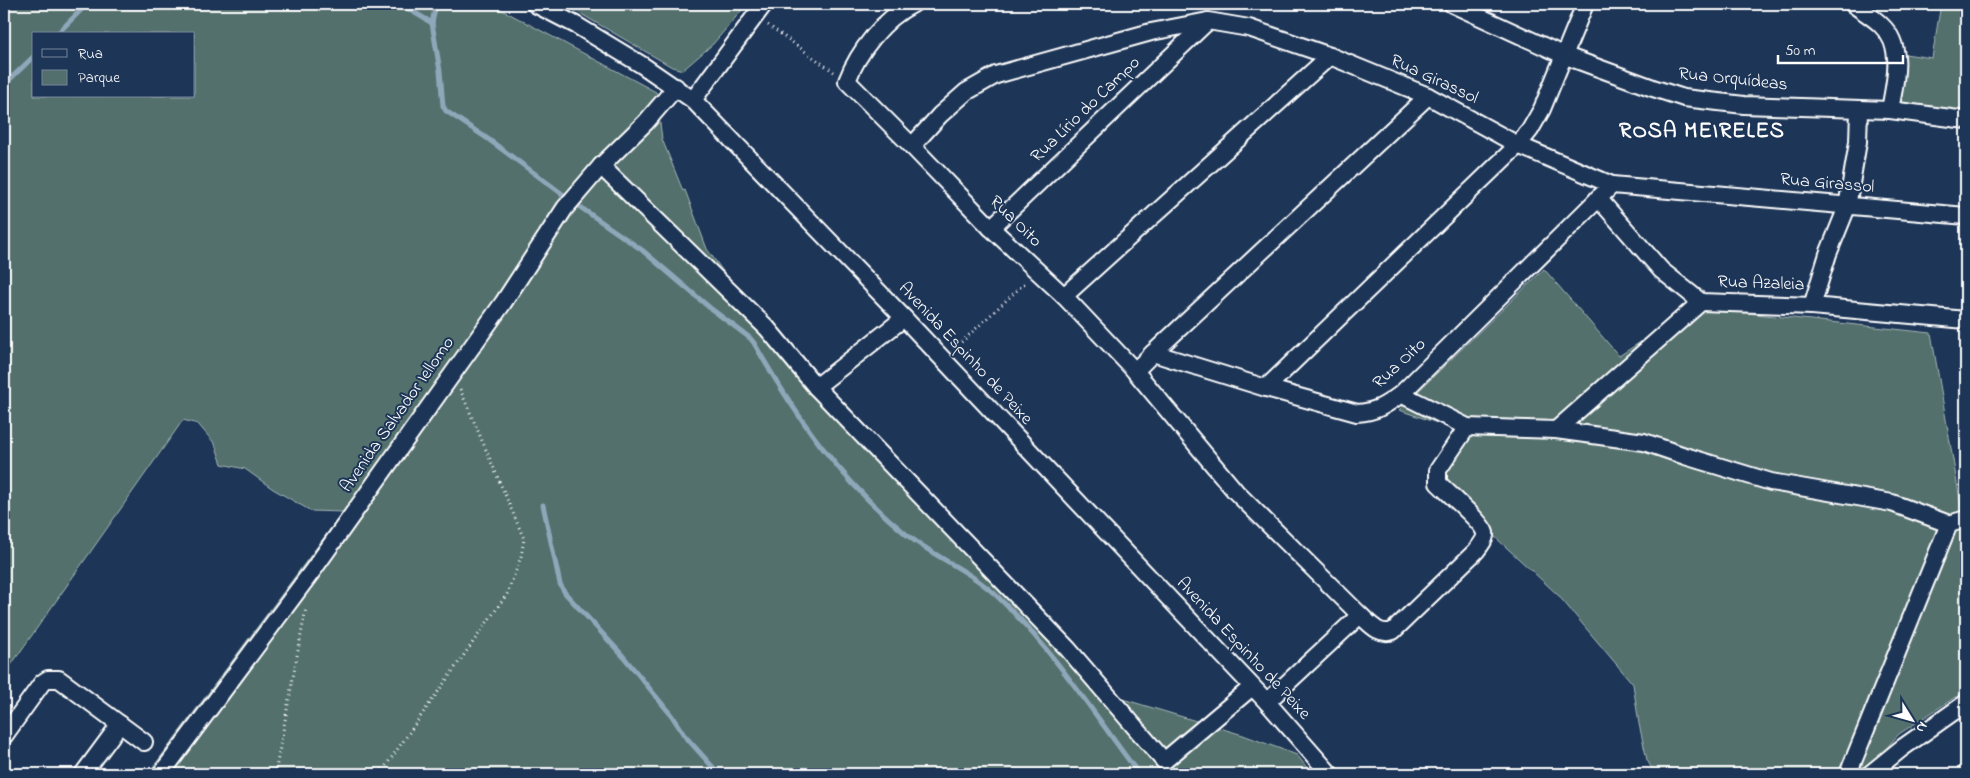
<svg xmlns="http://www.w3.org/2000/svg" width="1970" height="778" font-family="'Indie Flower',sans-serif">
<rect width="100%" height="100%" fill="#1d3557"/>
<filter id="ink" filterUnits="userSpaceOnUse"><feTurbulence type="fractalNoise" baseFrequency=".02" numOctaves="2"/><feDisplacementMap in="SourceGraphic" scale="10" xChannelSelector="R" yChannelSelector="G"/><feConvolveMatrix kernelMatrix="1 2 1 2 8 2 1 2 1" color-interpolation-filters="sRGB"/></filter>
<g filter="url(#ink)">
<g fill="#526f6d" stroke="#a8b7b6" fill-rule="evenodd">
<path d="M4 4H491L656 92 662 139 683 191 685 190 707 249 755 316 1116 697 1243 735 1297 755 1312 774H148L343 512 311 511 273 489 245 469 222 464 215 444 198 424 183 420 4 675ZM34 34H194V96H34Z"/>
<path d="M564 4H747L713 44 683 70 672 67Z"/>
<path d="M1941 4H1966V111L1904 104 1899 102V96L1905 54 1932 58Z"/>
<path d="M1544 269 1619 356 1679 317 1700 308 1931 333 1961 506 1966 510V690L1899 734 1863 774H1655L1647 760 1639 724 1633 684 1558 595 1432 479 1458 430 1399 410Z"/>
</g>
<g fill="none" stroke-linecap="round" stroke-linejoin="round">
<g stroke="#90a7ba" stroke-width="5">
<path d="M400 4 432 23"/>
<path d="M436 4 432 23 440 71 443 106 446 111 488 139 580 207 642 250 710 308 750 338 754 343C796 417 840 480 907 535 936 558 973 572 1000 599 1054 651 1094 714 1139 774"/>
<path d="M57 34 87 4"/>
<path d="M4 85 34 56"/>
<path d="M543 505 560 584 565 593 623 656 672 716 684 735 719 774"/>
</g>
<g stroke="#fff" stroke-width="20">
<g id="minor">
<path d="M535 4 576 25 642 65 693 100 904 318 1267 702 1330 774"/>
<path d="M913 4C884 18 858 52 847 81L912 146 991 228 1064 296 1135 371 1153 353 1266 388 1357 413C1376 412 1386 405 1401 394L1612 185"/>
<path d="M1452 4 1563 55 1653 88 1684 98 1744 105 1890 110 1966 120"/>
<path d="M1853 4C1862 11 1873 17 1881 25 1905 47 1895 82 1890 110"/>
<path d="M693 100 764 4"/>
<path d="M912 146 940 115 966 92 996 75 1151 32 1208 21 1249 28 1330 56 1428 96 1518 145 1612 185 1966 216"/>
<path d="M601 166 767 328 816 387 1068 649 1164 761 1252 687"/>
<path d="M1598 198 1661 270 1701 302 1812 306 1966 320"/>
<path d="M991 228 1208 21"/>
<path d="M1064 296 1330 56"/>
<path d="M1812 306 1828 254 1847 207 1858 142 1859 110"/>
<path d="M1153 353 1428 96"/>
<path d="M1135 371 1236 492 1360 615C1370 624 1379 636 1393 631L1476 551C1479 547 1486 539 1485 533 1483 523 1447 492 1438 483V470L1467 427"/>
<path d="M816 387 904 318"/>
<path d="M1266 388 1518 145 1530 130 1542 109 1585 4"/>
<path d="M1401 394 1467 427 1556 430 1644 442 1685 456 1771 482 1892 503 1949 524"/>
<path d="M1556 430 1701 302"/>
<path d="M1267 702 1360 615"/>
<path d="M4 736 42 683 48 679H59L144 742"/>
<path d="M83 774 120 724"/>
<path d="M161 774 313 570 503 303 565 208 601 166 646 122 676 87"/>
<path d="M1848 774 1949 524 1966 519"/>
<path d="M1870 774 1902 748 1966 703"/>
</g>
</g>
<g stroke="#fff" stroke-width="3" stroke-dasharray="1 4" stroke-linecap="butt">
<path d="M768 25 834 72"/>
<path d="M954 349 1026 282"/>
<path d="M275 774 306 608"/>
<path d="M380 774 507 594 521 557 524 539 460 389"/>
</g>
<use href="#minor" stroke="#1d3557" stroke-width="16"/>
</g>
</g>
<g text-anchor="middle" dominant-baseline="central" stroke-width="4" stroke-linejoin="round" paint-order="stroke">
<g font-size="18" fill="#fff" stroke="#1d3557">
<text transform="translate(1434 80) rotate(25)">Rua Girassol</text>
<text transform="translate(1733 80) rotate(6)">Rua Orquídeas</text>
<text transform="translate(1086 110) rotate(-44)">Rua Lírio do Campo</text>
<text transform="translate(1827 184) rotate(5)">Rua Girassol</text>
<text transform="translate(1015 222) rotate(44)">Rua Oito</text>
<text transform="translate(1761 284) rotate(2)">Rua Azaleia</text>
<text transform="translate(965 354) rotate(47)">Avenida Espinho de Peixe</text>
<text transform="translate(1400 364) rotate(-43)">Rua Oito</text>
<text transform="translate(398 415) rotate(-55)">Avenida Salvador Iellomo</text>
<text transform="translate(1243 649) rotate(47)">Avenida Espinho de Peixe</text>
</g>
<g font-size="22" font-weight="bold" letter-spacing="1" fill="#fff" stroke="#1d3557">
<text x="1702" y="132">ROSA MEIRELES</text>
</g>
</g>
<rect width="1970" height="778" fill="none" stroke="#1d3557" stroke-width="20"/>
<rect x="10" y="10" width="1950" height="758" fill="none" stroke="#fff" stroke-width="2" filter="url(#ink)"/>
<rect x="32" y="32" width="162" height="65" fill="#1d3557" stroke="#77869a"/>
<rect x="42" y="49" width="25" height="8" fill="#1d3557" stroke="#77869a"/>
<text x="78" y="58" font-size="15" fill="#ffffff">Rua</text>
<rect x="42" y="70" width="25" height="15" fill="#526f6d" stroke="#77869a"/>
<text x="78" y="82" font-size="15" fill="#ffffff">Parque</text>
<g transform="translate(1912 720) rotate(127)" stroke="#1d3557" stroke-width="4" paint-order="stroke">
<path d="M0-4L9 19L0 12L-9 19Z" fill="#ffffff"/>
<text y="-8" font-size="14" font-weight="bold" text-anchor="middle" fill="#ffffff">N</text>
</g>
<path d="M1778 55v8h125v-8" fill="none" stroke="#ffffff" stroke-width="2.5"/>
<text x="1785" y="55" font-size="15" fill="#ffffff" stroke="#1d3557" stroke-width="4" paint-order="stroke">50 m</text>
</svg>
